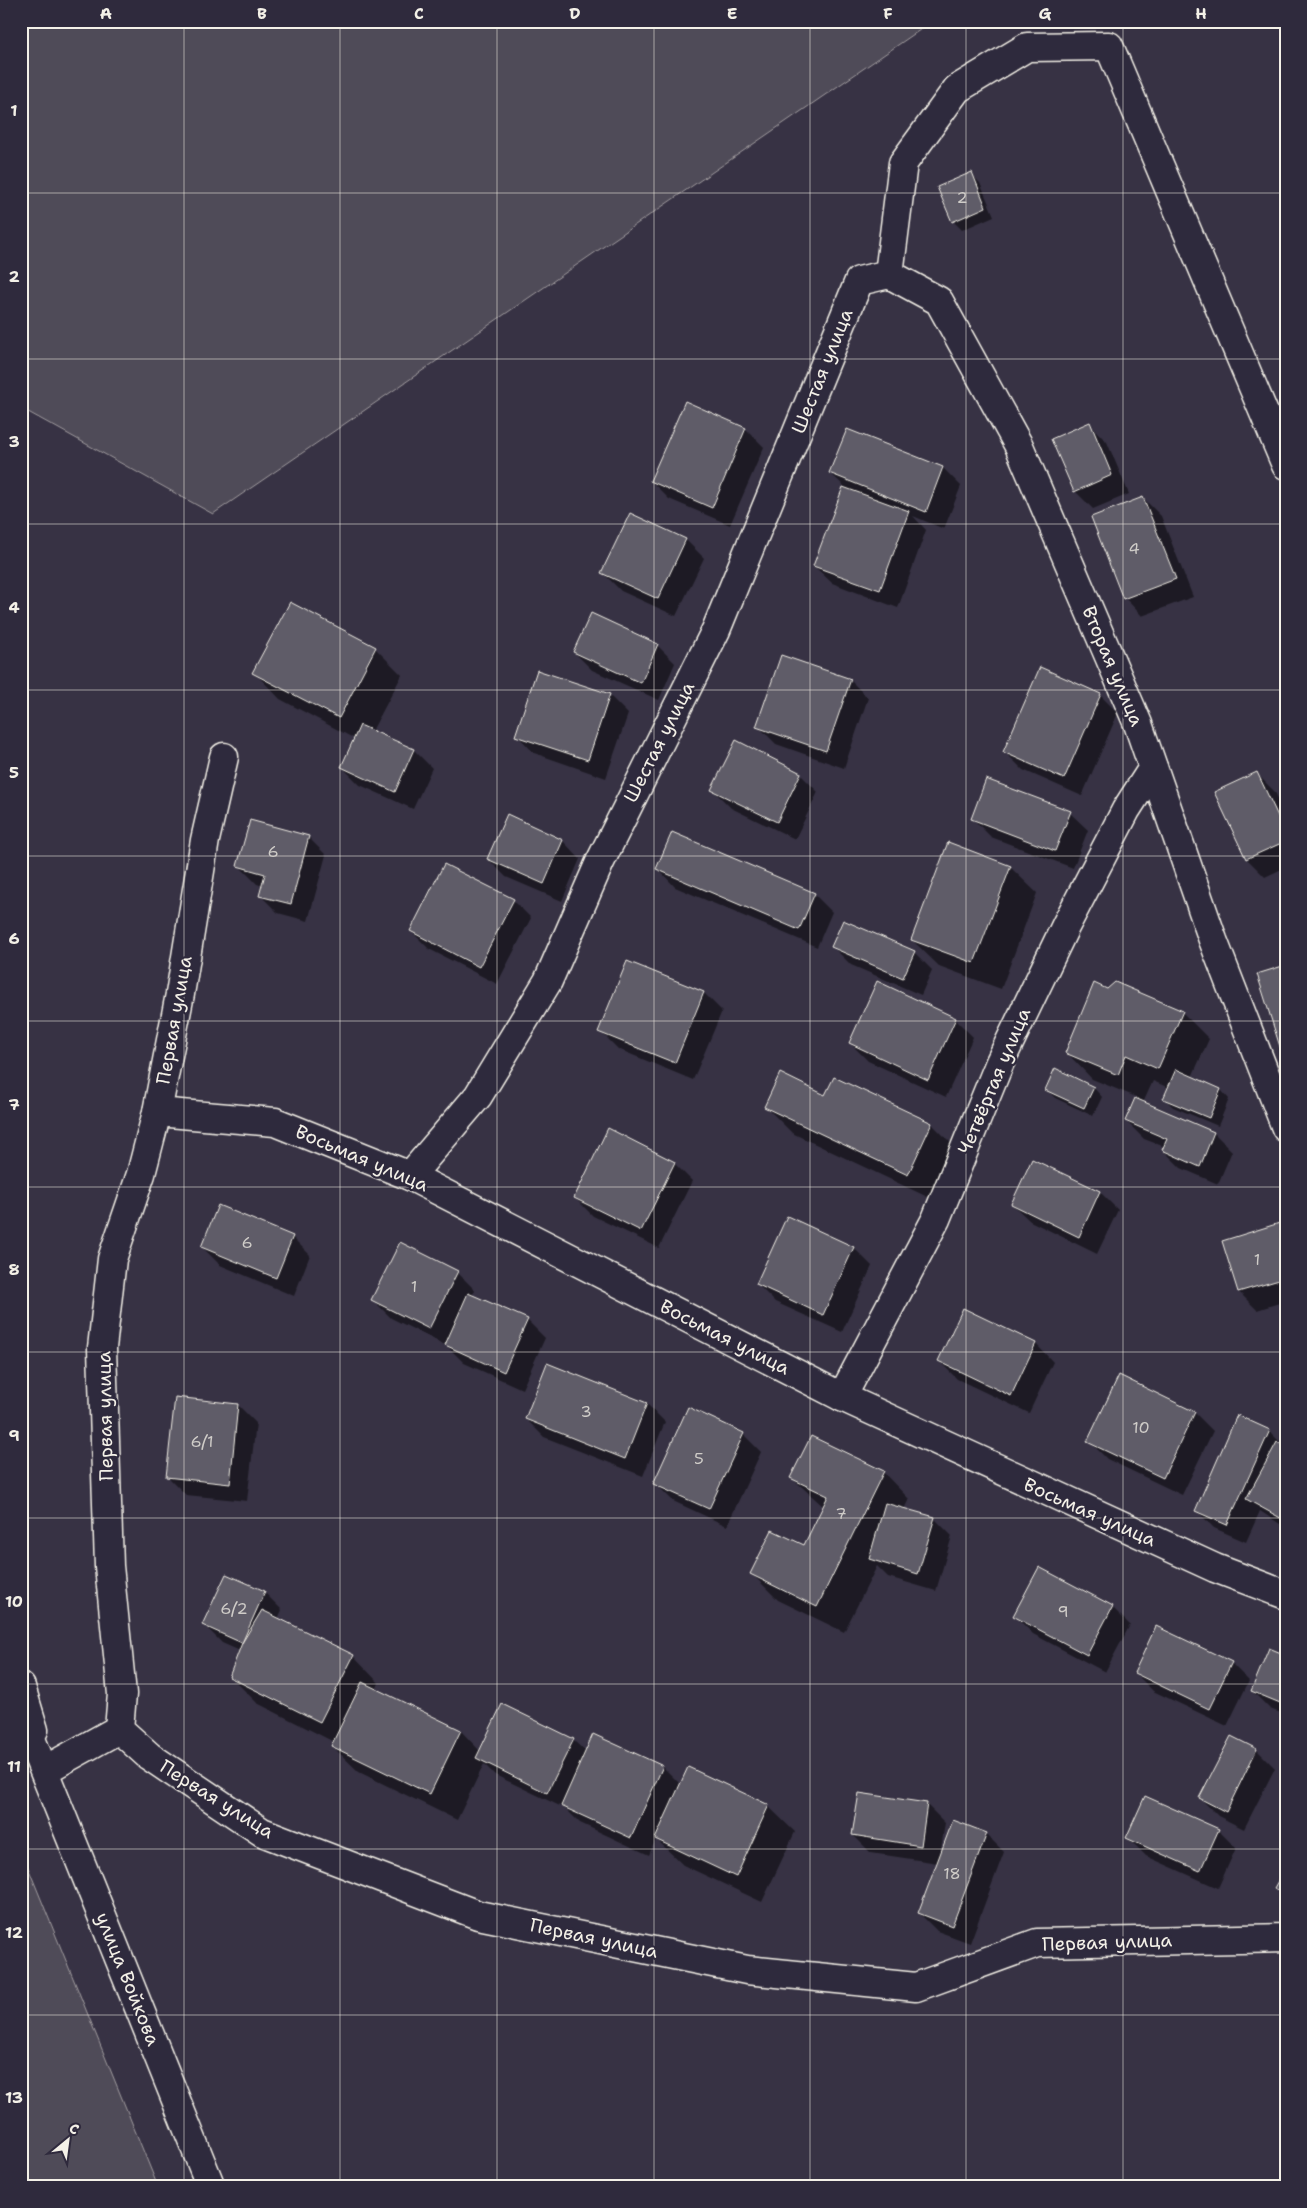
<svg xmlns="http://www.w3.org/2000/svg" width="1307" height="2208" font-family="'Shantell Sans',sans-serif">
<rect width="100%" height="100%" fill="#373244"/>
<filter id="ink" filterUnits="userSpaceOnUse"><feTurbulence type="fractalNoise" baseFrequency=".02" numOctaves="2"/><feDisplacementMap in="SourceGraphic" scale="10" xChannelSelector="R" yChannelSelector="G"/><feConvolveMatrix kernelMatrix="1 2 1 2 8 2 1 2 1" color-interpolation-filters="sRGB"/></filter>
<g filter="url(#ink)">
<g fill="#504b59" stroke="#a29ea0">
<path d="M21 21H933L213 514 21 408Z"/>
<path d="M21 1850 158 2187H21Z"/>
</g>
<g fill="#0007">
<path d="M971 174 980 183 994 216 962 230 953 221Z"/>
<path d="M1089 424 1107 442 1129 494 1093 509 1075 491Z"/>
<path d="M746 429 764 447 730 525 669 499 651 481Z"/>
<path d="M847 430 943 468 961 486 944 529 913 516 926 530 898 608 832 583 814 566 844 486 830 473Z"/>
<path d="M1143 498 1161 516 1193 597 1142 616 1125 598Z"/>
<path d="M630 514 686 540 704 558 676 616 621 591 603 573Z"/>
<path d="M291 603 375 648 402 675 372 731 414 750 432 768 413 809 360 785 342 767 355 739 280 699 254 672Z"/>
<path d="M657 645 675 663 659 700 592 670 574 652Z"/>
<path d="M538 672 610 696 628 714 606 778 534 753 517 735Z"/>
<path d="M850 680 868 698 844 768 776 744 758 726Z"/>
<path d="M1100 695 1118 713 1082 796 1023 770 1005 752Z"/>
<path d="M800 774 818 792 795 839 731 808 713 790Z"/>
<path d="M1257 774 1275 792 1286 815V867L1265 877 1247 859 1216 792Z"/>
<path d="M1070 813 1088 830 1073 868 991 837 973 819Z"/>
<path d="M308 837 326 855 308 921 278 913 260 895 263 886 257 884 239 866Z"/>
<path d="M563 841 580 859 562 901 506 877 488 859Z"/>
<path d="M1010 867 1037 893 1001 989 939 966 912 940Z"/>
<path d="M658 869 814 894 832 912 817 947 675 887Z"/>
<path d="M513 900 531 918 497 984 429 949 411 931Z"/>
<path d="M833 947 914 952 932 970 921 995 851 965Z"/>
<path d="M628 962 704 993 722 1011 693 1080 618 1049 600 1031Z"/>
<path d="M1115 984 1182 1012 1209 1039 1192 1077 1221 1090 1229 1099 1218 1126 1173 1107 1164 1098 1169 1088 1153 1081 1143 1103 1214 1133 1232 1151 1218 1184 1181 1168 1163 1150 1165 1147 1144 1139 1126 1121 1136 1097 1092 1079 1066 1052 1107 990Z"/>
<path d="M955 1019 973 1037 946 1097 868 1061 850 1043Z"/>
<path d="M1056 1070 1094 1088 1102 1097 1093 1116 1055 1098 1046 1089Z"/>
<path d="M826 1096 932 1124 958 1150 934 1200 792 1133 766 1107Z"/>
<path d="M1033 1160 1100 1192 1118 1210 1097 1254 1030 1221 1012 1204Z"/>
<path d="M674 1163 692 1181 659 1248 593 1216 575 1198Z"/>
<path d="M787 1217 854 1248 872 1266 842 1332 775 1302 757 1284Z"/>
<path d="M1286 1222V1301L1257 1310 1239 1292 1224 1241Z"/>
<path d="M292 1237 310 1255 294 1296 220 1265 202 1247Z"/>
<path d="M457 1272 475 1290 472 1296 527 1320 545 1338 522 1389 464 1363 447 1346 391 1318 373 1300Z"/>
<path d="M964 1309 1036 1344 1053 1362 1029 1413 957 1379 939 1361Z"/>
<path d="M1119 1377 1195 1413 1213 1431 1182 1495 1107 1459 1089 1441Z"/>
<path d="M647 1404 665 1422 643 1476 544 1437 526 1419Z"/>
<path d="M238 1405 256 1423 247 1501 186 1495 168 1477Z"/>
<path d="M1269 1431 1286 1448V1528L1260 1511 1246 1542 1214 1528 1196 1510Z"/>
<path d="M743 1434 761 1452 727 1526 673 1501 655 1483Z"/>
<path d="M883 1472 909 1499 904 1509 934 1518 952 1536 936 1591 888 1577 877 1566 844 1632 778 1600 752 1574 804 1547 824 1507 792 1478Z"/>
<path d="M264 1592 282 1610 278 1619 353 1656 379 1683 376 1690 461 1731 480 1751 573 1740 586 1752 663 1767 681 1785 768 1806 795 1832 762 1902 683 1865 656 1839 649 1855 580 1823 566 1809 495 1775 484 1764 457 1820 359 1772 332 1746 334 1742 257 1703 230 1676 240 1651 222 1643 204 1625Z"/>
<path d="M1112 1607 1130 1625 1105 1672 1033 1634 1015 1616Z"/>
<path d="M1286 1657V1715L1270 1709 1252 1691Z"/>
<path d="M1231 1663 1249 1681 1227 1726 1153 1691 1135 1673Z"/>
<path d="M1231 1737 1257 1750 1275 1768 1244 1829 1218 1816 1200 1798Z"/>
<path d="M860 1794 927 1805 945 1823 940 1855 986 1834 1004 1852 970 1943 937 1931 919 1913 938 1863 871 1853 853 1835Z"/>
<path d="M1218 1830 1236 1848 1218 1888 1146 1856 1128 1838Z"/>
<path d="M1286 1869V1898L1275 1888Z"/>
</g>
<g fill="#5f5c67" stroke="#f4f1e8">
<path d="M972 172 986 207 952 222 937 187Z"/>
<path d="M685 401 746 428 712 508 650 481Z"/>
<path d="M1090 422 1112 475 1074 492 1051 439Z"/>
<path d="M847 429 943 467 926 512 829 473Z"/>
<path d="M843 487 909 511 880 590 813 566Z"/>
<path d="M1143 497 1176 579 1123 599 1091 517Z"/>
<path d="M630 513 686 539 658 599 601 573Z"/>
<path d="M290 602 376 647 339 718 252 673Z"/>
<path d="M591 613 658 644 641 683 573 652Z"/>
<path d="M781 655 851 679 826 751 756 727Z"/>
<path d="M1040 667 1101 694 1064 779 1003 752Z"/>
<path d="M537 670 610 694 588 760 515 736Z"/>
<path d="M360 725 414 749 395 792 341 767Z"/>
<path d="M736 740 801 773 777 822 711 790Z"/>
<path d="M1257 772 1286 833V841L1246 859 1214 792Z"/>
<path d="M986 779 1071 811 1055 851 971 819Z"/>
<path d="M507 814 563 840 544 884 487 859Z"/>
<path d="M250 820 309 836 291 904 259 896 265 874 237 866Z"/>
<path d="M672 832 815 893 799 930 656 869Z"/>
<path d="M948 842 1011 866 974 963 911 940Z"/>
<path d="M444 864 514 899 479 967 410 931Z"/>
<path d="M843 920 915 951 903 978 831 947Z"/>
<path d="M627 961 704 992 675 1063 598 1032Z"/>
<path d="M1286 965V1052L1282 1053 1257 974Z"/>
<path d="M877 981 956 1018 928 1080 849 1043Z"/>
<path d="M1115 982 1183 1011 1158 1069 1126 1055 1118 1075 1065 1053 1094 983 1107 989Z"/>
<path d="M1055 1068 1094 1087 1084 1108 1045 1090Z"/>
<path d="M1176 1069 1221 1089 1209 1118 1163 1099Z"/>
<path d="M780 1073 825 1095 834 1077 932 1123 908 1175 764 1107Z"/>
<path d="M1135 1098 1214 1132 1200 1167 1162 1150 1167 1139 1125 1121Z"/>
<path d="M608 1128 675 1162 641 1231 574 1198Z"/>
<path d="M1032 1159 1100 1191 1079 1237 1011 1204Z"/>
<path d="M218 1205 293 1236 276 1278 201 1247Z"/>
<path d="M787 1216 854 1247 823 1315 756 1284Z"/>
<path d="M1286 1221V1278L1238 1292 1222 1241Z"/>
<path d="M400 1242 458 1271 429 1329 371 1300Z"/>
<path d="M468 1293 528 1319 504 1372 445 1345Z"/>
<path d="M963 1308 1036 1343 1011 1396 938 1361Z"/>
<path d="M547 1363 647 1403 625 1459 525 1419Z"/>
<path d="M1119 1375 1195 1412 1163 1478 1087 1442Z"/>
<path d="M175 1397 238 1404 230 1484 166 1477Z"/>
<path d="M688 1407 744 1433 709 1509 653 1484Z"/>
<path d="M1237 1415 1270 1430 1227 1525 1195 1511Z"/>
<path d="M811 1436 884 1471 817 1607 750 1574 772 1530 804 1545 828 1496 790 1478Z"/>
<path d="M1277 1442 1286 1447V1521L1246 1499Z"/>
<path d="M885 1503 935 1517 918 1574 869 1559Z"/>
<path d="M1039 1567 1113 1606 1087 1655 1013 1616Z"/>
<path d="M226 1574 265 1591 242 1643 202 1625Z"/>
<path d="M262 1610 354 1655 320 1722 229 1677 242 1643Z"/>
<path d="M1156 1626 1232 1662 1209 1709 1134 1673Z"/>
<path d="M1269 1648 1286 1655 1285 1705 1251 1691Z"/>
<path d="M362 1682 461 1730 430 1794 331 1746Z"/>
<path d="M502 1704 574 1739 547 1793 476 1758Z"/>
<path d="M593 1734 663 1766 631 1838 561 1806Z"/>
<path d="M1231 1736 1257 1749 1226 1812 1199 1798Z"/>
<path d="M688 1767 769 1805 736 1877 655 1839Z"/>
<path d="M859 1793 927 1803 921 1846 852 1835Z"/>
<path d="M1145 1796 1219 1829 1200 1871 1126 1838Z"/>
<path d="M953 1820 987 1833 952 1926 918 1913Z"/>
<path d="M1286 1867V1895L1274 1888Z"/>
</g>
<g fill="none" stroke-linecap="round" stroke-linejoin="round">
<g stroke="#f4f1e8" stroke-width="31">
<g id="minor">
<path d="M889 274 903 163 957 89 1027 47 1109 46 1286 465"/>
<path d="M224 757 205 840 180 994 157 1112 141 1174 112 1259 102 1348 109 1566 122 1694 119 1729 149 1756 262 1832 478 1915 747 1970 916 1987 1037 1943 1286 1938"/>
<path d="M157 1112 275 1122 410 1176 842 1397 1215 1568 1286 1595"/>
<path d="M410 1176 478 1096 548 981 600 862 716 630 859 281 889 274 939 301 1019 446 1138 724 1213 940 1286 1128"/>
<path d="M842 1397 936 1219 1000 1062 1066 925 1126 810 1153 768"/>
<path d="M45 1770 119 1729"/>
</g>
</g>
<g stroke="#f4f1e8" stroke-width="31">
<g id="major">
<path d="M21 1687 34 1730"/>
<path d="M21 1714 211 2187"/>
</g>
</g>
<use href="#minor" stroke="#2f2a3d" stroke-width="28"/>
<use href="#major" stroke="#2f2a3d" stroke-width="28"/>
</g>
</g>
<path fill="none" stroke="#f4f1e8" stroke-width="1" stroke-opacity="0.55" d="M184 21V2187M340 21V2187M497 21V2187M654 21V2187M810 21V2187M966 21V2187M1123 21V2187M21 193H1286M21 359H1286M21 524H1286M21 690H1286M21 856H1286M21 1021H1286M21 1187H1286M21 1352H1286M21 1518H1286M21 1684H1286M21 1849H1286M21 2015H1286"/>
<g text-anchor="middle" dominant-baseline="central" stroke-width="4.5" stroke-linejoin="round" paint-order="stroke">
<g font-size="16" fill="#cfccc8">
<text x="962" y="197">2</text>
<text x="1134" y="548">4</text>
<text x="273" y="851">6</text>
<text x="247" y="1242">6</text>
<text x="1257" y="1259">1</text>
<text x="414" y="1286">1</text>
<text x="586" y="1411">3</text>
<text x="1141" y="1427">10</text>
<text x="202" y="1441">6/1</text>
<text x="699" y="1458">5</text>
<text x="841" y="1513">7</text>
<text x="234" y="1608">6/2</text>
<text x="1063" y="1611">9</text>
<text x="952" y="1873">18</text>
</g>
<g font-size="19" fill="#f4f1e8" stroke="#2f2a3d">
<text transform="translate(822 371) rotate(-68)">Шестая улица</text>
<text transform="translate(1113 666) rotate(67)">Вторая улица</text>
<text transform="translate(659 742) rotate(-63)">Шестая улица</text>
<text transform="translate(174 1020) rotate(-80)">Первая улица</text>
<text transform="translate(994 1081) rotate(-67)">Четвёртая улица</text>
<text transform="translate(362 1158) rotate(23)">Восьмая улица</text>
<text transform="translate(725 1337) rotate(27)">Восьмая улица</text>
<text transform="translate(105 1416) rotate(-91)">Первая улица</text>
<text transform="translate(1090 1512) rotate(24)">Восьмая улица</text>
<text transform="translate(217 1799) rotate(32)">Первая улица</text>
<text transform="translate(594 1938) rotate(12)">Первая улица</text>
<text transform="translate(1107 1942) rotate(-2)">Первая улица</text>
<text transform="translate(128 1979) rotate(68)">улица Войкова</text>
</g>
</g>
<rect width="1307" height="2208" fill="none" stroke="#2f2a3d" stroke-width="55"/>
<g transform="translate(68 2140) rotate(29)" stroke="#2f2a3d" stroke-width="4" paint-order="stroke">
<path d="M0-4L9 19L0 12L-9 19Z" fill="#f4f1e8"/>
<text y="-8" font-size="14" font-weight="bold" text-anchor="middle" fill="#f4f1e8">С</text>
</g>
<rect x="28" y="28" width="1252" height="2152" fill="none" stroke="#f4f1e8" stroke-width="2"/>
<g font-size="16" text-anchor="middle" font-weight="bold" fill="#f4f1e8">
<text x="106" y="19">A</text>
<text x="262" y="19">B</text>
<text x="419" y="19">C</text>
<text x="575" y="19">D</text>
<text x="732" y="19">E</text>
<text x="888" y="19">F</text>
<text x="1045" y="19">G</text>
<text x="1201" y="19">H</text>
<text x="14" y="116">1</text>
<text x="14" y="282">2</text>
<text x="14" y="447">3</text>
<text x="14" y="613">4</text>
<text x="14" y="778">5</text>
<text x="14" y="944">6</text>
<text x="14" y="1110">7</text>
<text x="14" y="1275">8</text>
<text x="14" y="1441">9</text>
<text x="14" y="1607">10</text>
<text x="14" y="1772">11</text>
<text x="14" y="1938">12</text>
<text x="14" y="2103">13</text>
</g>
</svg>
